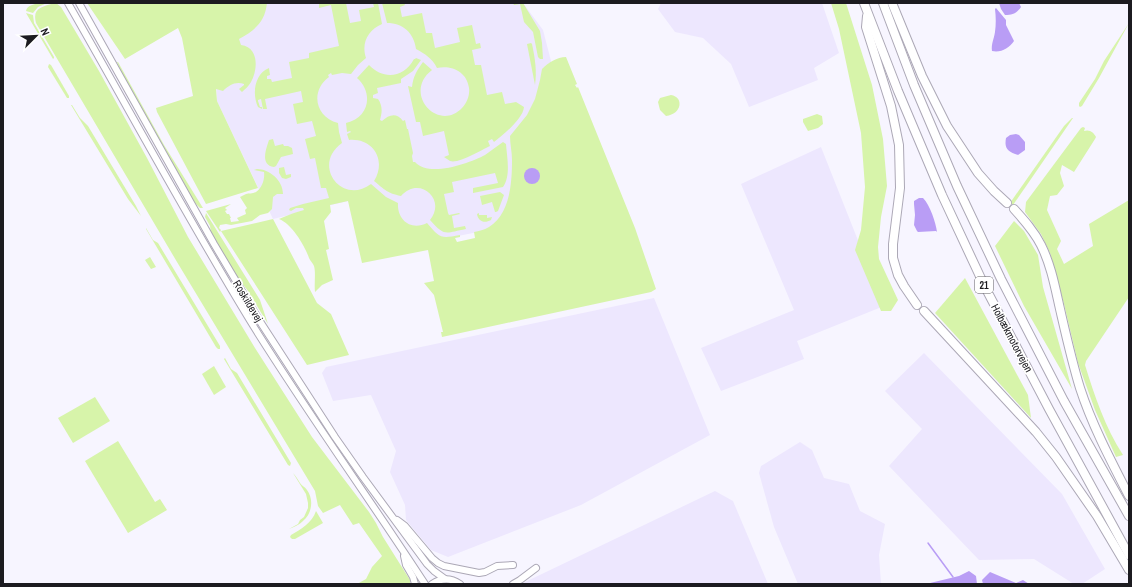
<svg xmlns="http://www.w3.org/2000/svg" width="1132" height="587" font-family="'Archivo Narrow',sans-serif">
<rect width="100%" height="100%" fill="#f7f5ff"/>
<g fill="#ede7fe">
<path d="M209 3H523L543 30 559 92 508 226 443 239 408 228 377 194 273 219 217 101 214 45Z"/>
<path d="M661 3H822L839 53 814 68 818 80 749 107 731 64 703 38 675 32 658 9Z"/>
<path d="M821 147 884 306 797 341 804 359 721 391 701 348 794 310 741 184Z"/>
<path d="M654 298 710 435 581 505 448 557 431 550 406 520 405 505 390 472 396 451 371 395 333 401 322 373 326 367Z"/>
<path d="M924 353 1062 494 1105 569 1082 584H1074L1034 559 979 560 889 466 922 429 885 391Z"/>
<path d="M800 442 812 450 824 478 849 484 860 511 885 524 879 555 881 584H798L774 527 759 473 761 466Z"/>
<path d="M715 491 733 501 768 584H521Z"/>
</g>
<g fill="#d7f4aa">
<path d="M40 3H47L38 7 33 13 26 11C27 5 35 4 40 3Z"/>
<path d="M54 3H56L61 7 99 71 147 158 188 237 255 348 312 437 369 512 376 523 383 537 410 580V584H357L366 579 372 567 382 556 359 523 353 525 340 505 323 513 318 506 315 491 177 262 36 23C32 8 42 7 54 3Z"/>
<path d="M87 3H267C265 22 255 30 239 39L241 45C259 47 258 70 251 82 249 86 245 89 242 92L239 89 244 85V84C236 81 229 85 223 91L216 89 217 101 258 188 206 204 157 112 156 108 193 96 182 38 178 28 125 59Z"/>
<path d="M319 3H346L350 23 361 21 359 10 374 7 373 3H378L382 24C368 30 361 43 366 58L358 65 351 74 342 73 332 75 331 73 328 75 329 77C310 91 315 117 338 123L339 132 342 143C311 165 342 206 371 184L386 197 398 203C397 220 411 231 427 223 440 238 440 239 460 235V237L455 238 457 242 475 238 474 232C479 231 484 230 489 227 510 214 512 183 512 160 512 152 510 144 510 136L527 115 535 99 540 80 542 69C548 63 557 57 566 57L577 84 575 85 577 88 578 87 635 228 656 289 651 292 442 337 441 332H443L434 295 424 283 434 281 428 250 362 263 348 201 330 205 331 212 324 221 329 249 326 250 333 280 322 285 315 292C314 284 316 273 314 266 313 263 310 261 309 258 305 246 292 224 279 219 288 215 296 212 304 210L303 208H296L291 211 289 210 290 208 303 204 329 198 326 188H321L315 158 310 159 305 139 316 136 312 121 297 124 293 104 303 102 301 91 265 99 267 109H263L261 99 258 100V101L260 107H262V109L258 107C252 95 254 74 269 68L270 75 267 76V79H271L272 82 292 78 289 62 309 58V53L339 46 331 5 319 8Z"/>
<path d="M382 3H404L405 5 400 7 402 17 422 13 426 33H432L435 48 460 42 457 28 472 25 476 44 480 43 481 48 472 50 475 65H481L487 95 502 92 505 104 516 102 524 107C523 119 503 135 494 142L492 139 488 141 490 146C481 150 459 164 450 161 448 160 446 158 444 157L449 155 444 131 423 136 420 122H416L408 86 412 87C413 77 417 70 423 62L432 70C402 93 438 133 462 108 467 103 470 95 469 88 467 72 452 65 437 68 432 58 425 54 416 49 414 33 403 23 387 23Z"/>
<path d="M513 3H523L540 31 542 43 543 59H540L538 57 533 32 524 22 520 4 514 5Z"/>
<path d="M831 3H846L872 85 883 139 887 186 881 217 878 247 879 259 898 300 891 311H881L855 250 861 230 865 187 861 133 839 29Z"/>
<path d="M26 13 33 15 34 23 54 57V58L53 59Z"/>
<path d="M1129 23 1099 78 1082 106 1080 107 1079 106V103L1095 79 1104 61Z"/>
<path d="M531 43 532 44C535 58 537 71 535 85L527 44Z"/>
<path d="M416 58 421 60 413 71 401 79V83L377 88 378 93 373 95V98L378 99C383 106 382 113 380 120L382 121C389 115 396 112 403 121L405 120 407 129H408L413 153 412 156 413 162H415C429 178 470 163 485 155 491 151 497 146 503 142L506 144C507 157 511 176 503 187L473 193V188L498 183 495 173 452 182 454 192 444 194 448 213 449 215 459 213 460 214 452 216 454 228 465 226 466 229C445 233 445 237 430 220 447 199 419 175 401 196 387 193 385 190 374 181 387 160 373 138 349 140L347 134 351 132 350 131 347 132 346 123C369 118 374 93 357 78L369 65C383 80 404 78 414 59H415Z"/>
<path d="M117 62H118L164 145 203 208H200L195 203 121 72Z"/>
<path d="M49 64 51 65 69 96V98H67L48 67Z"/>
<path d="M671 95C684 97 682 114 666 116L660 110 658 102 660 98Z"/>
<path d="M71 105H72L80 118 88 126 136 206 141 216 128 199Z"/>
<path d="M817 114 822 116 823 124 818 128 808 131 803 122V119Z"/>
<path d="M1072 118H1073L1013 205 1010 203 1064 126Z"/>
<path d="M1083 127 1085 128 1084 131C1090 129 1094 133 1096 137L1095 139 1074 172 1062 165 1060 173 1064 186 1057 195 1050 196 1047 210 1061 241 1057 249 1064 264 1093 246 1089 224 1129 200V297L1086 361 1085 365C1095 397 1105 427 1123 455L1116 457 1095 410 1078 363 1064 304 1050 253 1041 234 1025 212 1026 202 1081 128Z"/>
<path d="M273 139 275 146 283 144 284 146H288L292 148 293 154 281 157 276 166 274 167C260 165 266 149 269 140Z"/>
<path d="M284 167 286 175 291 174V177L286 179 282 178 279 173V168Z"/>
<path d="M257 169C269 169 283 180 283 194H277L273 197 272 209 268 213 260 215 252 221 231 225 226 224 220 225 219 228 221 230 220 232 206 211 231 204 225 208 227 210 225 211 227 214H229L231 218H230L231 222 239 221 237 218 246 214 245 210 247 208 240 197C242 196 244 195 246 194 249 193 252 194 256 192 262 188 265 179 264 172L254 170Z"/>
<path d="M500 192 504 195 498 211 496 212H495L492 202 482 205 480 196Z"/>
<path d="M206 213 260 300 268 324 248 291 237 277 218 245 211 232 210 226 205 217Z"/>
<path d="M479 213V215H487V218L492 217 491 220C484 224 478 221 477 214Z"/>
<path d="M273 219 317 303 331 314 349 355 307 365 221 231Z"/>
<path d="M1014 221 1024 231 1038 255 1043 287 1072 389 1024 306 995 246Z"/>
<path d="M146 228 153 240 158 243 220 346V349H218L216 347 146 229Z"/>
<path d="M150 257 156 267 151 269 145 260Z"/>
<path d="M965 278 1028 395 1031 418 935 313Z"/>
<path d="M225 358 231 369 237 373 291 463 290 466 288 465 224 359Z"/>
<path d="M214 366 226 387 214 395 202 374Z"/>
<path d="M95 397 110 421 73 443 58 418Z"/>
<path d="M118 441 155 502 160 499 167 510 128 533 85 461Z"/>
<path d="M293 473C296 476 298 480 300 483 302 486 305 487 307 490 314 499 312 514 303 521 299 525 294 527 289 529L298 524 300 520 304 517 308 508V503L306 494Z"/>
<path d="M316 511 323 523 295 539H292L290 537 291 535C301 529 312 523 316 511Z"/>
</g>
<g fill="#b99df5">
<path d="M999 3H1019L1021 7C1017 13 1013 15 1005 15L1001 9Z"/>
<path d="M996 8 1006 20V25L1014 41C1009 48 1001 53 992 51 991 44 994 39 995 32 996 25 996 17 995 9Z"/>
<path d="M1016 134 1019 135 1025 142V150L1018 155C1008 152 1004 149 1006 138L1010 135Z"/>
<circle cx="532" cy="176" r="8"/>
<path d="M919 198H923C930 205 936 223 937 232L936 231 918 232 917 231 914 225 915 215 914 204V201Z"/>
<path d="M969 571 976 576 977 584H926L959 576Z"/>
<path d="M990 572 1016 583 1023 580 1029 584H983L982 580Z"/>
</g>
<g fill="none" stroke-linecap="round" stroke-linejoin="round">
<path stroke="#b99df5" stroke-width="1.5" d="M928 543 953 577"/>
<g stroke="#aca8b6" stroke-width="8">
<g id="secondary">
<path d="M68 3C130 111 189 221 254 327 309 415 369 498 425 584"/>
<path d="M79 3 214 244 261 323 335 437 363 477 427 564 434 571 445 579"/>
<path d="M397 520 405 526 432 558 438 563 444 566 479 573 485 572 497 566 513 565"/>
<path d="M404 556 406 565 413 577 415 584"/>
<path d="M432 584C441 578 451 578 460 584"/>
<path d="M513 584 520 580 536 568"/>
</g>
</g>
<g stroke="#aca8b6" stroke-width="10">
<g id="motorway">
<path d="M864 3 898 91 942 195 985 287 1049 409 1129 555"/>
<path d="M883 3 914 85 957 186 1001 279 1064 401 1129 516"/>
<path d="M892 3 922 76 947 126 978 173 994 191 1007 203"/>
<path d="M867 16 866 27 891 106 899 145 900 188 893 244V258L898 275 904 286 917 305"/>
<path d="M1014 209C1024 220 1034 231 1041 245 1051 265 1055 287 1060 309 1066 335 1072 362 1080 388 1092 425 1111 461 1129 496"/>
<path d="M924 311 1036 432 1056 457 1097 516 1129 570"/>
</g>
</g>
<use href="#secondary" stroke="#fff" stroke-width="6"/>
<use href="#motorway" stroke="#fff" stroke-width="8"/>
</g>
<g text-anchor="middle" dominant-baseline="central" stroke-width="3.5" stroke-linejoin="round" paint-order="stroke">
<rect fill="#fff" stroke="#605f63" stroke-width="1" x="975" y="277" width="18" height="16" rx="3"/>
<g font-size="10" font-weight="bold" fill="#1c1b20">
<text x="984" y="285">21</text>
</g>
<g font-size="11" fill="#1c1b20" stroke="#fff">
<text transform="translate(248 301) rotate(59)">Roskildevej</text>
<text transform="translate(1012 338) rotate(62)">Holbækmotorvejen</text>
</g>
</g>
<rect width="1132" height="587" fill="none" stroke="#1c1b20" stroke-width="8"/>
<g transform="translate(36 36) rotate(66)" stroke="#ffffff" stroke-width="3" paint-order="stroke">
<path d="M0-3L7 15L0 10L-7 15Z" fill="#1c1b20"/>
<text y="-6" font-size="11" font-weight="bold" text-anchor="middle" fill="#1c1b20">N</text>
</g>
</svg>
